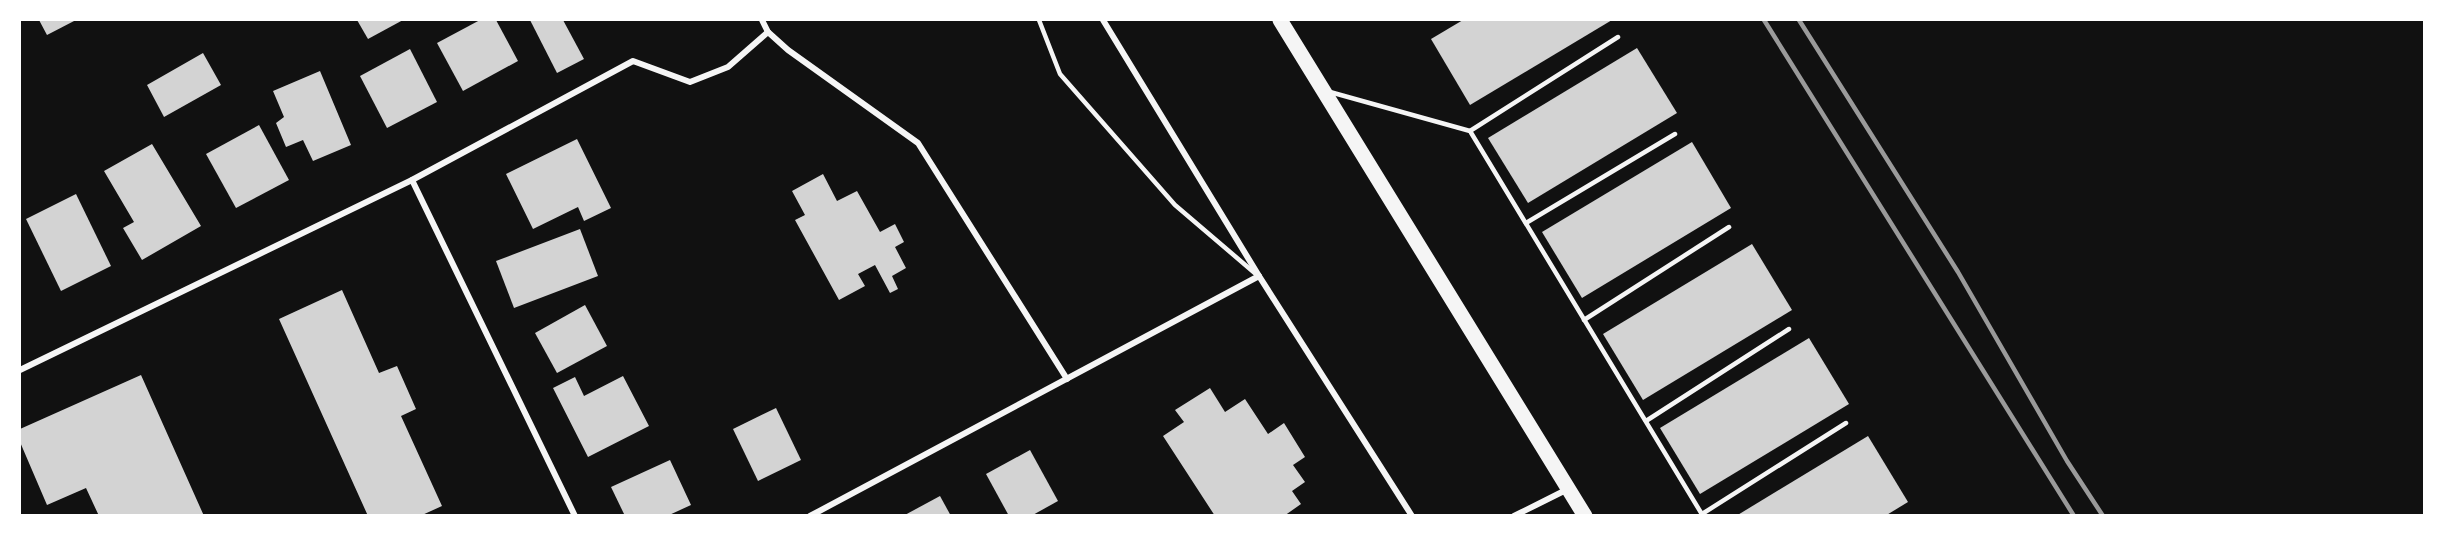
<svg xmlns="http://www.w3.org/2000/svg" width="2444" height="535" font-family="'Fira Sans Condensed',sans-serif">
<rect width="100%" height="100%" fill="#111"/>
<g fill="#d3d3d3">
<path d="M39 20H76L47 35Z"/>
<path d="M357 20H403L368 39Z"/>
<path d="M480 20H496L518 61 463 91 437 43Z"/>
<path d="M530 20H563L584 59 557 73Z"/>
<path d="M1463 20H1612L1470 105 1431 39Z"/>
<path d="M1637 48 1677 113 1528 203 1488 138Z"/>
<path d="M410 49 437 102 387 128 360 76Z"/>
<path d="M203 53 221 85 164 117 147 85Z"/>
<path d="M320 71 351 145 313 161 303 140 286 147 276 123 284 117 273 91Z"/>
<path d="M259 125 289 180 236 208 206 154Z"/>
<path d="M577 139 611 208 584 221 578 207 533 229 506 174Z"/>
<path d="M1692 142 1731 208 1582 298 1542 232Z"/>
<path d="M152 144 201 226 142 260 123 228 134 222 104 171Z"/>
<path d="M823 174 837 201 857 191 880 232 895 224 904 242 895 247 906 268 892 276 898 289 890 293 875 265 858 274 865 286 839 300 795 220 805 215 792 191Z"/>
<path d="M76 194 111 266 61 291 26 219Z"/>
<path d="M580 229 598 276 514 308 496 261Z"/>
<path d="M1752 244 1792 310 1643 400 1603 334Z"/>
<path d="M342 290 379 373 397 366 416 409 401 416 442 506 420 516H368L279 319Z"/>
<path d="M585 305 607 346 557 373 535 333Z"/>
<path d="M1809 338 1849 404 1700 494 1660 428Z"/>
<path d="M141 375 204 516H99L86 488 47 505 20 442V429Z"/>
<path d="M623 376 649 426 588 457 553 388 575 377 584 396Z"/>
<path d="M1210 388 1225 412 1245 399 1268 434 1284 423 1305 457 1293 465 1305 482 1292 491 1301 504 1284 516H1215L1163 436 1184 422 1175 410Z"/>
<path d="M776 408 801 460 758 481 733 429Z"/>
<path d="M1868 436 1908 502 1885 516H1736Z"/>
<path d="M1030 450 1058 501 1031 516H1009L986 474Z"/>
<path d="M670 460 691 505 667 516H625L611 487Z"/>
<path d="M940 496 951 516H903Z"/>
</g>
<g fill="none" stroke-linecap="round" stroke-linejoin="round">
<g stroke="#f5f5f5" stroke-width="4.5">
<path d="M1039 20 1060 74 1175 205 1257 275"/>
<path d="M1330 92 1470 131 1703 516"/>
<path d="M1470 131 1618 37"/>
<path d="M1526 223 1675 134"/>
<path d="M1584 320 1729 227"/>
<path d="M1646 421 1789 329"/>
<path d="M1702 514 1846 423"/>
</g>
<g stroke="#f5f5f5" stroke-width="6">
<path d="M762 20 768 32 788 50 918 143 1067 379"/>
<path d="M1103 20 1259 276 1412 516"/>
<path d="M412 180 575 516"/>
<path d="M20 370 412 180 633 61 690 82 728 67 768 32"/>
<path d="M810 516 1259 276"/>
<path d="M1514 516 1568 489"/>
</g>
<path stroke="#f5f5f5" stroke-width="15" d="M1280 20 1585 516"/>
<g stroke="#9a9a9a" stroke-width="4.5">
<path d="M1764 20 2074 516"/>
<path d="M1799 20 1958 272 2067 461 2103 516"/>
</g>
</g>
<rect width="2444" height="535" fill="none" stroke="#ffffff" stroke-width="42"/>
</svg>
